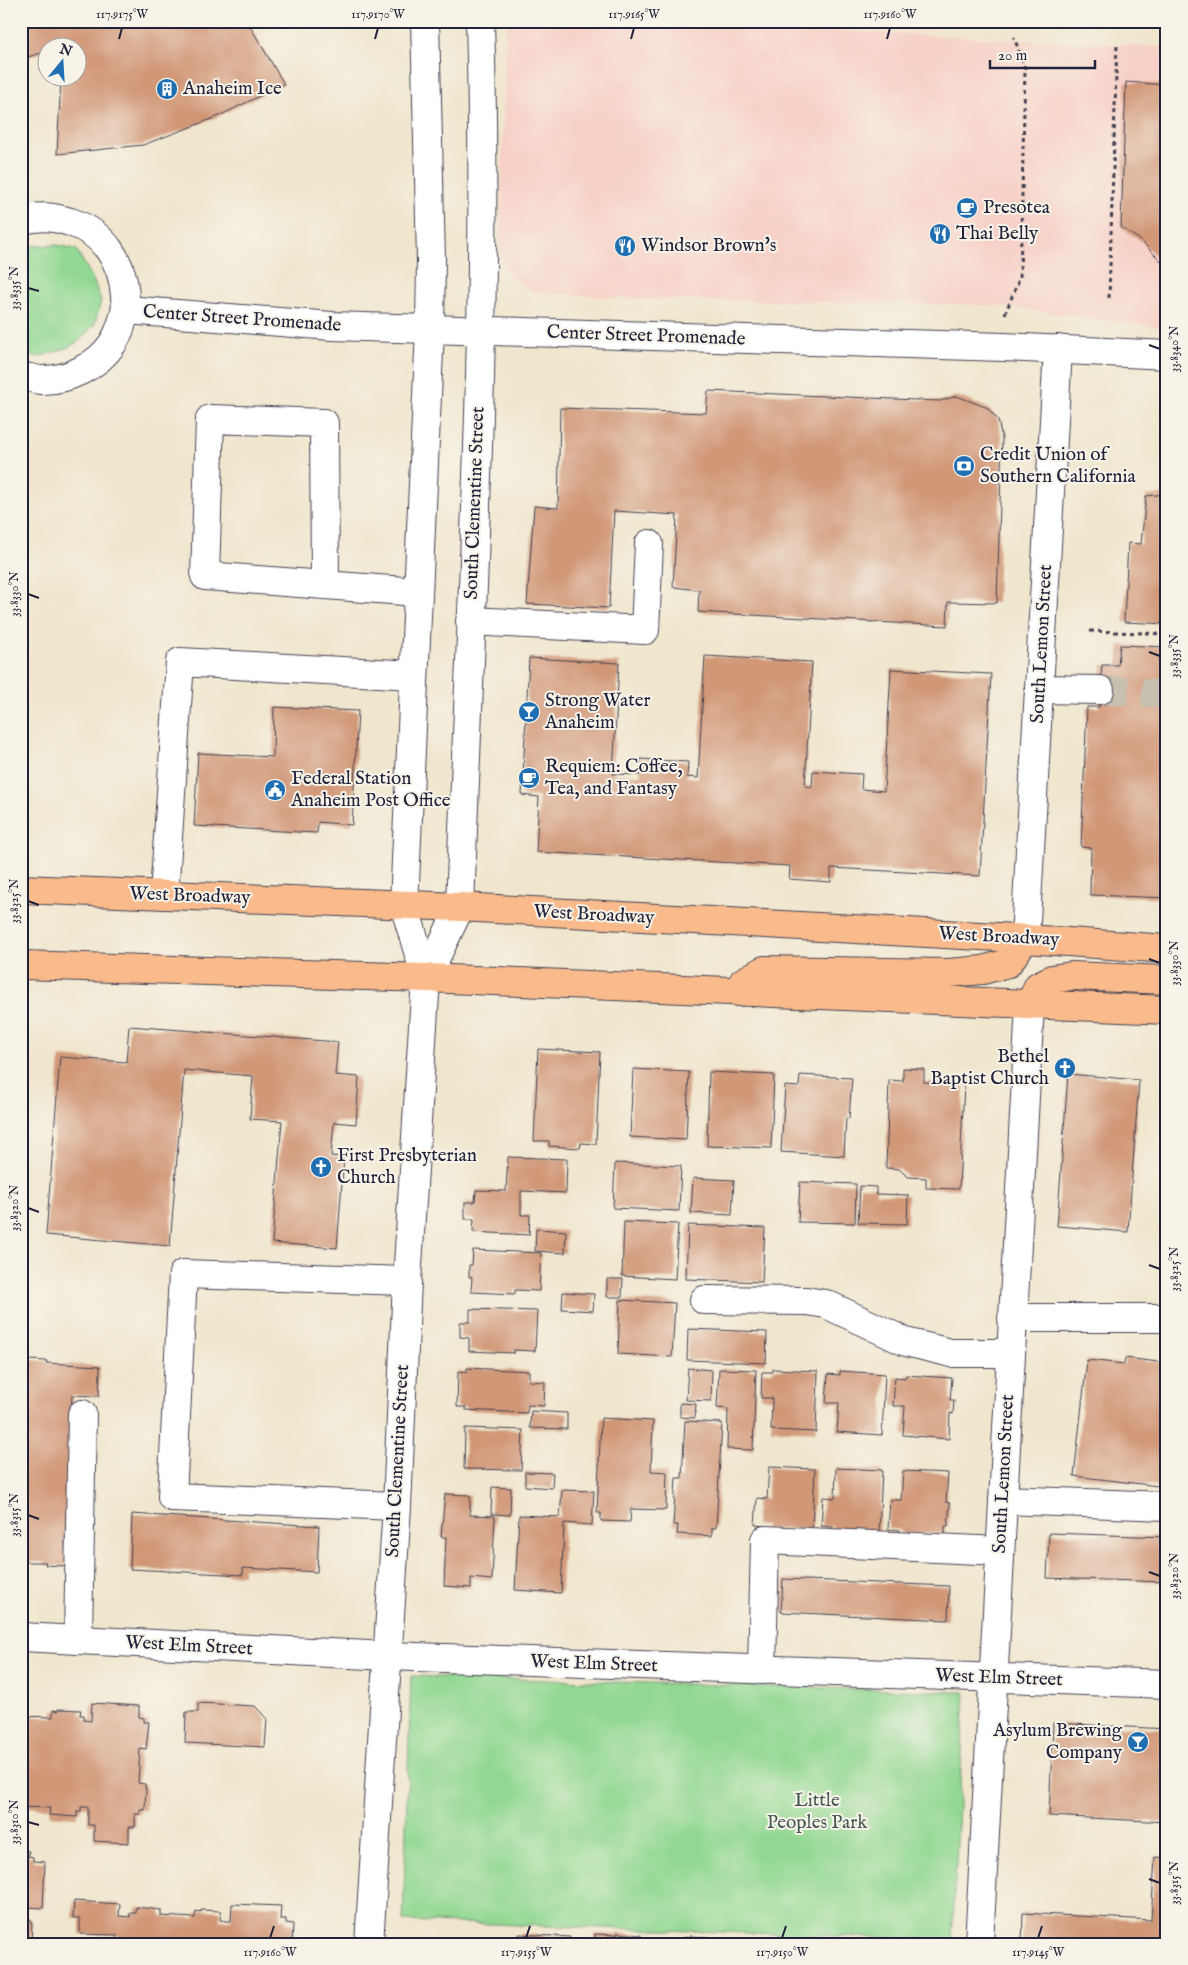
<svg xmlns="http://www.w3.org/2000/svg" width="1188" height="1965" font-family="'IM FELL English',serif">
<rect width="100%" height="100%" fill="#f7f3e8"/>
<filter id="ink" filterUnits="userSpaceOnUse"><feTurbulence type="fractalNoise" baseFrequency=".02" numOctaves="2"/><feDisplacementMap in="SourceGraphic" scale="10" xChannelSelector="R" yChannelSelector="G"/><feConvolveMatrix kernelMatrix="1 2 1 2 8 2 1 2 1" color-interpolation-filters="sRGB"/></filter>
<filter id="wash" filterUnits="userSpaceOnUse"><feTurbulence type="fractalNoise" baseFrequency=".0096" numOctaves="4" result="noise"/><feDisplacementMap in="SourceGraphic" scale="20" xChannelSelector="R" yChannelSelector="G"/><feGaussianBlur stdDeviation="1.12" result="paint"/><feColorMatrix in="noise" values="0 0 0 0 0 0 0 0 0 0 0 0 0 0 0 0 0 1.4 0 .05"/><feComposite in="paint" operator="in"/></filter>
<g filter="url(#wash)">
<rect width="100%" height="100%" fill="#f0e6cd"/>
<path fill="#f7d1c7" d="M511 21H635L1167 47V328L993 305 638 299 534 292 511 277 499 257 506 27Z"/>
<g fill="#92d892" stroke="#5a7d66">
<path d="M57 245 76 249 92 277 101 300 95 324 79 341 67 348 38 357 21 353V250L31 246Z"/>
<path d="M411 1676 965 1692 952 1940 403 1921Z"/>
</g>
<g id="blocks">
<g fill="#d19878">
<path d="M21 21H247L284 84 217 117 143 145 57 154 61 78H78V48H48V51L21 59Z"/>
<path d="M1126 82 1167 85V267L1140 240 1121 227Z"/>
<path d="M708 391 940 401 957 396 988 408 998 420 1002 438 997 603 948 602 947 626 698 612 699 590 673 587 677 515 614 511 609 608 527 604 534 506 558 508 560 408 706 413Z"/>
<path d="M1167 494V624L1124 622 1128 543 1141 544 1146 496Z"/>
<path d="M1120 645 1167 647V898L1090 895 1091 848 1081 847 1087 707H1099L1102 665H1118Z"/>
<path d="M705 656 812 662 805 786 812 787 813 771 862 774 861 789 884 791 891 669 991 674 980 876 831 868V882L789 879 790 866 536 852 539 797 522 795 529 658 619 663 613 774 640 775 641 759 688 762 687 777 698 778Z"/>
<path d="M274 707 358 711 352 825 318 822 317 833 194 826 198 753 273 757Z"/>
<path d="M129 1026 338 1042 335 1075 359 1077 356 1124 334 1122 331 1156 344 1157 337 1248 272 1243 282 1121 250 1119 253 1076 184 1070 170 1246 46 1235 60 1057 126 1062Z"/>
<path d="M538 1049 600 1052 596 1144 581 1143 580 1148 549 1146V1141H534Z"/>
<path d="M903 1068 924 1069V1082L964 1084 959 1189 926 1188V1178L908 1177 899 1169 886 1168 889 1080 903 1081Z"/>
<path d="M633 1069 689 1072 686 1140 630 1137Z"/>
<path d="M709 1072 774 1075 771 1148 707 1146Z"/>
<path d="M1068 1074 1139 1080 1128 1232 1057 1226Z"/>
<path d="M800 1075 852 1078 849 1119 846 1118 844 1156 781 1152 785 1086 799 1087Z"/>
<path d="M508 1157 567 1159 566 1193 521 1191V1215H530L529 1235 473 1232 474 1219H465V1202H475L476 1190 506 1191Z"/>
<path d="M615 1163 681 1166 679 1211 613 1208Z"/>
<path d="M693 1178 734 1180 732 1215 691 1213Z"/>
<path d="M800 1182 856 1184 855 1223 798 1222Z"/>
<path d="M860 1186 876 1187V1194L908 1195 907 1224 858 1223Z"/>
<path d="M624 1222 678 1224 675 1279 622 1276Z"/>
<path d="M688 1225 765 1228 762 1282 686 1279Z"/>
<path d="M536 1229 566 1231 565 1253 535 1251Z"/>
<path d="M473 1250 541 1253 539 1291 515 1290V1294L471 1292 472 1277H469V1265H472Z"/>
<path d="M607 1279H623L622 1297H607Z"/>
<path d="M563 1292 594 1294 593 1311 562 1309Z"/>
<path d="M620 1300 675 1303 672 1357 618 1354Z"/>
<path d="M470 1309 537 1311 535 1351 514 1350V1353L469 1351V1338L460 1337V1322H470Z"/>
<path d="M688 1329 767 1332 766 1363 687 1360Z"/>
<path d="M1125 1358 1167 1363V1487L1074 1476 1087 1360 1124 1364Z"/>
<path d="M28 1360 47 1361 46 1363 100 1366 99 1396 72 1395 65 1546H67L66 1566 45 1565 46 1562H21V1372H28Z"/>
<path d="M467 1368 529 1371V1381L545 1382 544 1406 528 1405 527 1413 466 1410V1407H457L458 1371 467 1372Z"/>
<path d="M688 1368 712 1370 711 1401 686 1400Z"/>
<path d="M719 1369 756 1370 753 1450 727 1449 728 1409 717 1408Z"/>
<path d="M773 1369 818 1371 816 1432 771 1430 772 1398H761L762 1372H773Z"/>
<path d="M840 1371 885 1374 882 1435 837 1432 839 1403H826L828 1374 840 1375Z"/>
<path d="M906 1375 952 1378 950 1400H954L953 1414 950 1413 949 1439 903 1435 905 1406H893L895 1377 905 1378Z"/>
<path d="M680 1403 696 1404 695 1418 680 1417Z"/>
<path d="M531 1411 567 1413V1429L530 1428Z"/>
<path d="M601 1418 653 1421 651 1471 667 1472 666 1510 631 1509 630 1522 601 1521V1513H597Z"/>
<path d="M685 1421 722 1423 716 1528H712V1536L677 1534 678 1525H673L676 1478H682Z"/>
<path d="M465 1428 523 1430 521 1470 464 1469Z"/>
<path d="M769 1467 815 1469 812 1529H766V1526L755 1525 757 1498 767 1499Z"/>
<path d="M836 1468 882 1470 879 1533 833 1530V1527L821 1526 823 1497 835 1498Z"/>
<path d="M903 1471 948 1473 946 1502 950 1503 948 1526H945V1534L900 1533V1530L888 1529 890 1500H901Z"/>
<path d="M525 1472 553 1473 552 1488 525 1486Z"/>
<path d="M492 1487 511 1488 510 1515 491 1514Z"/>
<path d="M562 1490 594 1491 592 1525 564 1523 561 1593 515 1590 519 1515 560 1517Z"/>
<path d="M445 1494 470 1495V1515L495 1516 492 1580 471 1578V1588L444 1586 446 1537H441Z"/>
<path d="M132 1514 319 1526 317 1572 243 1568V1575L130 1569Z"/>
<path d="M1049 1533 1167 1537V1582L1047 1578Z"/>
<path d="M783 1579 949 1586 948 1620 781 1612Z"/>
<path d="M92 1703 139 1706V1717L144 1718V1722H149L146 1749 140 1748 138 1783 145 1784V1788H146L145 1810H140V1814H135V1827H129V1843L94 1841V1825H88V1807H81V1812H77V1817L49 1815 50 1808 21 1807V1716L53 1717V1710L58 1711V1709L81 1710 80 1715H84V1720L91 1721Z"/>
<path d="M198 1703 255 1706 267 1719 265 1747 185 1743 186 1712H198Z"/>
<path d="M1053 1723 1167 1729V1822L1049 1816Z"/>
<path d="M21 1850 29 1851 28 1856 33 1857V1861L45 1862 43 1908 27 1907 26 1919H31V1923H32L31 1944H21Z"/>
<path d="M1155 1857 1167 1858V1944H1022L1023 1913 1151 1920Z"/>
<path d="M74 1901 120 1904 119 1916 130 1917V1913H136V1907L161 1910V1916L195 1918 196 1911 201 1912V1910L221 1911 220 1920 227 1921H231L232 1904 281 1906 280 1919H286V1923L293 1924 292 1944H116L117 1935 80 1934V1918H73Z"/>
<path d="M617 1933 641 1935V1939L684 1941V1937L689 1938V1936L708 1937V1939L729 1940V1944H594L595 1934 617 1935Z"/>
<path d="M519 1934 570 1937V1944H519Z"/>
<path d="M752 1939 772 1940V1944H746V1940Z"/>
</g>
</g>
</g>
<g filter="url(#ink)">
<use href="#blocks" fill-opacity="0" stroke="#413f51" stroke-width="1"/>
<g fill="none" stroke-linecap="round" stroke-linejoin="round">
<path stroke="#c7bfb0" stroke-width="28" stroke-dasharray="28 14" stroke-linecap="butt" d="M1100 690 1167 694"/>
<g stroke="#413f51" stroke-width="30">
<g id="minor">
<path d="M21 221C38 215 53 216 70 222 103 232 123 261 125 296 125 301 127 307 125 311 123 321 118 335 113 343 98 366 67 381 40 380 34 379 27 377 21 376"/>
<path d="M126 310 332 326 1004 347 1167 355"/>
<path d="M325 585 324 423 210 419 205 576 418 592"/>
<path d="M470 621 645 630 649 544"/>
<path d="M1039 689 1100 690"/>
<path d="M164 895 180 662 414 675"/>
<path d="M1025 939 1058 349"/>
<path d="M426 978 460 907C471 612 489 317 480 21"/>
<path d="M704 1300 806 1301 826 1304 906 1342 951 1353H1011"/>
<path d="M1012 1318H1167"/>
<path d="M1003 1500 1167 1506"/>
<path d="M397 1506 172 1497 183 1274 407 1281"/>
<path d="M21 1637 388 1656 1167 1684"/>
<path d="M78 1640 82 1414"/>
<path d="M762 1670 765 1540 1000 1551"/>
<path d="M369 1944 397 1506 407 1281 426 978 404 905 430 329 431 259 425 21"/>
<path d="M979 1944 1030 1005"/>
</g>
</g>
<g stroke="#413f51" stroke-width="30">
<g id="major">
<path d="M21 889 460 907 998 937 1167 949"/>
<path d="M21 965 426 978 1167 1010"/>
<path d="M739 992 743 982 764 970 948 973 983 970 1008 963 1025 939"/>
<path d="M1030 1005 1038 986 1052 979 1071 976 1167 980"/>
</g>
</g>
<g stroke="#413f51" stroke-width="3" stroke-dasharray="4 4" stroke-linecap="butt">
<path d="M1109 298 1117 43"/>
<path d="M1005 314 1020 277 1025 69 1014 37"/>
<path d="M1090 631 1167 634"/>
</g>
<use href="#minor" stroke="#fff" stroke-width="28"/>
<use href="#major" stroke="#fabb8c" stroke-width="28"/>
</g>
</g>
<path fill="none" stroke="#22223b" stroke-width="2" d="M119 39 122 28M375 39 378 28M631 39 634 28M887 39 890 28M28 288 39 291M1149 345 1160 349M28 594 39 598M1149 652 1160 656M28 901 39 905M1149 959 1160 963M28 1208 39 1212M1149 1265 1160 1269M28 1515 39 1519M1149 1572 1160 1576M28 1822 39 1825M1149 1879 1160 1883M270 1938 274 1926M526 1938 530 1926M782 1938 786 1926M1038 1938 1042 1926"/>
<defs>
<g id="building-disc" transform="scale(1.125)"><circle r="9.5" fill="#1f6fb2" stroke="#f7f3e8"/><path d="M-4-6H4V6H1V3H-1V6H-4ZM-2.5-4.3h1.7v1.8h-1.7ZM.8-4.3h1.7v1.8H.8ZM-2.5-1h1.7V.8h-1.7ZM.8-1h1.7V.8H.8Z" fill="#fff"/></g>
<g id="cafe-disc" transform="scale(1.125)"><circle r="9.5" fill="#1f6fb2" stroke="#f7f3e8"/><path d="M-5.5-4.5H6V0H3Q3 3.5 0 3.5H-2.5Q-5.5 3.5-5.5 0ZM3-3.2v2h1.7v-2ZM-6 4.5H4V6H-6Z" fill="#fff"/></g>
<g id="restaurant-disc" transform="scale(1.125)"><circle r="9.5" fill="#1f6fb2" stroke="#f7f3e8"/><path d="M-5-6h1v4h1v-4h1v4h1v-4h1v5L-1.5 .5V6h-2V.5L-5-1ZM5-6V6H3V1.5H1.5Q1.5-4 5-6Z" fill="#fff"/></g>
<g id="bank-disc" transform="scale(1.125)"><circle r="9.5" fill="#1f6fb2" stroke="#f7f3e8"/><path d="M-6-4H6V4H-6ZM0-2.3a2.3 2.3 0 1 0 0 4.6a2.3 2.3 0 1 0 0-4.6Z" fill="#fff"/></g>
<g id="bar-disc" transform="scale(1.125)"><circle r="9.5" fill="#1f6fb2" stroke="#f7f3e8"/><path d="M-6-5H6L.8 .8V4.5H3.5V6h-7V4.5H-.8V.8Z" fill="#fff"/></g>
<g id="civic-disc" transform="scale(1.125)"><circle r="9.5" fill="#1f6fb2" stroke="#f7f3e8"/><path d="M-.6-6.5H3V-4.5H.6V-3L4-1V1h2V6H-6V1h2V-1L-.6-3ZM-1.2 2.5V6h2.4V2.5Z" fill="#fff"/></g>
<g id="church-disc" transform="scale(1.125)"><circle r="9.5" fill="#1f6fb2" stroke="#f7f3e8"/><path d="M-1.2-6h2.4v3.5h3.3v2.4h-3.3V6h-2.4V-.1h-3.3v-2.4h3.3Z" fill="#fff"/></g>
</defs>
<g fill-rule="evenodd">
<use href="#building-disc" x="167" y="89"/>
<use href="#cafe-disc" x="967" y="208"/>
<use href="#restaurant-disc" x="940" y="234"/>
<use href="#restaurant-disc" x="625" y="246"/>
<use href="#bank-disc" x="964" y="466"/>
<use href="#bar-disc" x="529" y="712"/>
<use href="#cafe-disc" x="529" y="778"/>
<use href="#civic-disc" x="275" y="790"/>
<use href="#church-disc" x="1065" y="1068"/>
<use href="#church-disc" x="321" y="1167"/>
<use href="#bar-disc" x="1138" y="1742"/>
</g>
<g text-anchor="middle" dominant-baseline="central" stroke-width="4" stroke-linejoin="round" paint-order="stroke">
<g font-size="19" fill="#22223b" stroke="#f7f3e8" text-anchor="start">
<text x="183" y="89">Anaheim Ice</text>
<text x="983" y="208">Presotea</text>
<text x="956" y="234">Thai Belly</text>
<text x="641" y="246">Windsor Brown's</text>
<text x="980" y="455">Credit Union of<tspan x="980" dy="22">Southern California</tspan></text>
<text x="545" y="701">Strong Water<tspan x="545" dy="22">Anaheim</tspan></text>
<text x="545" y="767">Requiem: Coffee,<tspan x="545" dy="22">Tea, and Fantasy</tspan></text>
<text x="291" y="779">Federal Station<tspan x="291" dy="22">Anaheim Post Office</tspan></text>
<text x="1049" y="1057" text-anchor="end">Bethel<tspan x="1049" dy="22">Baptist Church</tspan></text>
<text x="337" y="1156">First Presbyterian<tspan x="337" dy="22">Church</tspan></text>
<text x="1122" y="1731" text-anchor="end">Asylum Brewing<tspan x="1122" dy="22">Company</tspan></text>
</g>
<g font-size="19" fill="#22223b" stroke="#f7f3e8">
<text transform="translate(242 319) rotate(4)">Center Street Promenade</text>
<text transform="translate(646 336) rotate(2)">Center Street Promenade</text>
<text transform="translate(475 503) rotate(-88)">South Clementine Street</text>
<text transform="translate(1042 644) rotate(-87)">South Lemon Street</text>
<text transform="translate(190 896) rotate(2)">West Broadway</text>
<text transform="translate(594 915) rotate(3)">West Broadway</text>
<text transform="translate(999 937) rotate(3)">West Broadway</text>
<text transform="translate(398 1461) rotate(-87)">South Clementine Street</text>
<text transform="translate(1004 1474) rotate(-87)">South Lemon Street</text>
<text transform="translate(189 1646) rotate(3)">West Elm Street</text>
<text transform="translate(594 1664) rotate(2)">West Elm Street</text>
<text transform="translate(999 1678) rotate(2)">West Elm Street</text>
</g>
<g font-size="19" fill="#445955" stroke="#f7f3e8">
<text x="817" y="1801">Little<tspan x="817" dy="22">Peoples Park</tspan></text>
</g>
</g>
<rect width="1188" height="1965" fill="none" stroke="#f7f3e8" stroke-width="55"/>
<g transform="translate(62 62) rotate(18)"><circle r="24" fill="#f7f3e8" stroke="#a29fa3"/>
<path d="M0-4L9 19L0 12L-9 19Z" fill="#1f6fb2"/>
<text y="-8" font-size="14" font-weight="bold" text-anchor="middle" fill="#22223b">N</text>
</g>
<path d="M990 60v8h105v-8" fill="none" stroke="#22223b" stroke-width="2.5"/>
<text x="998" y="60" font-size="15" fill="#22223b" stroke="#f7f3e8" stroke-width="4" paint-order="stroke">20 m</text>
<rect x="28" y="28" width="1132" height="1910" fill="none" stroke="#22223b" stroke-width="2"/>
<g font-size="12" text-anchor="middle" fill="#22223b">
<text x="122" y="18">117.9175°W</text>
<text x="378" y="18">117.9170°W</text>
<text x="634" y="18">117.9165°W</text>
<text x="890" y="18">117.9160°W</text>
<text transform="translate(14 288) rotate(-90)" y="4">33.8335°N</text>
<text transform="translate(1174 349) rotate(-90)" y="4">33.8340°N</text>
<text transform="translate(14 594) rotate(-90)" y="4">33.8330°N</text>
<text transform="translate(1174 656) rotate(-90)" y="4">33.8335°N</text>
<text transform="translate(14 901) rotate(-90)" y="4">33.8325°N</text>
<text transform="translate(1174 963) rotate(-90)" y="4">33.8330°N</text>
<text transform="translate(14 1208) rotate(-90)" y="4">33.8320°N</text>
<text transform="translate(1174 1269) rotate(-90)" y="4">33.8325°N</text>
<text transform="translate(14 1515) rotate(-90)" y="4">33.8315°N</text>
<text transform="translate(1174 1576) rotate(-90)" y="4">33.8320°N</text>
<text transform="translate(14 1822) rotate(-90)" y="4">33.8310°N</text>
<text transform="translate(1174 1883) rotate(-90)" y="4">33.8315°N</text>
<text x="270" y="1956">117.9160°W</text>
<text x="526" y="1956">117.9155°W</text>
<text x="782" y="1956">117.9150°W</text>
<text x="1038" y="1956">117.9145°W</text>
</g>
</svg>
